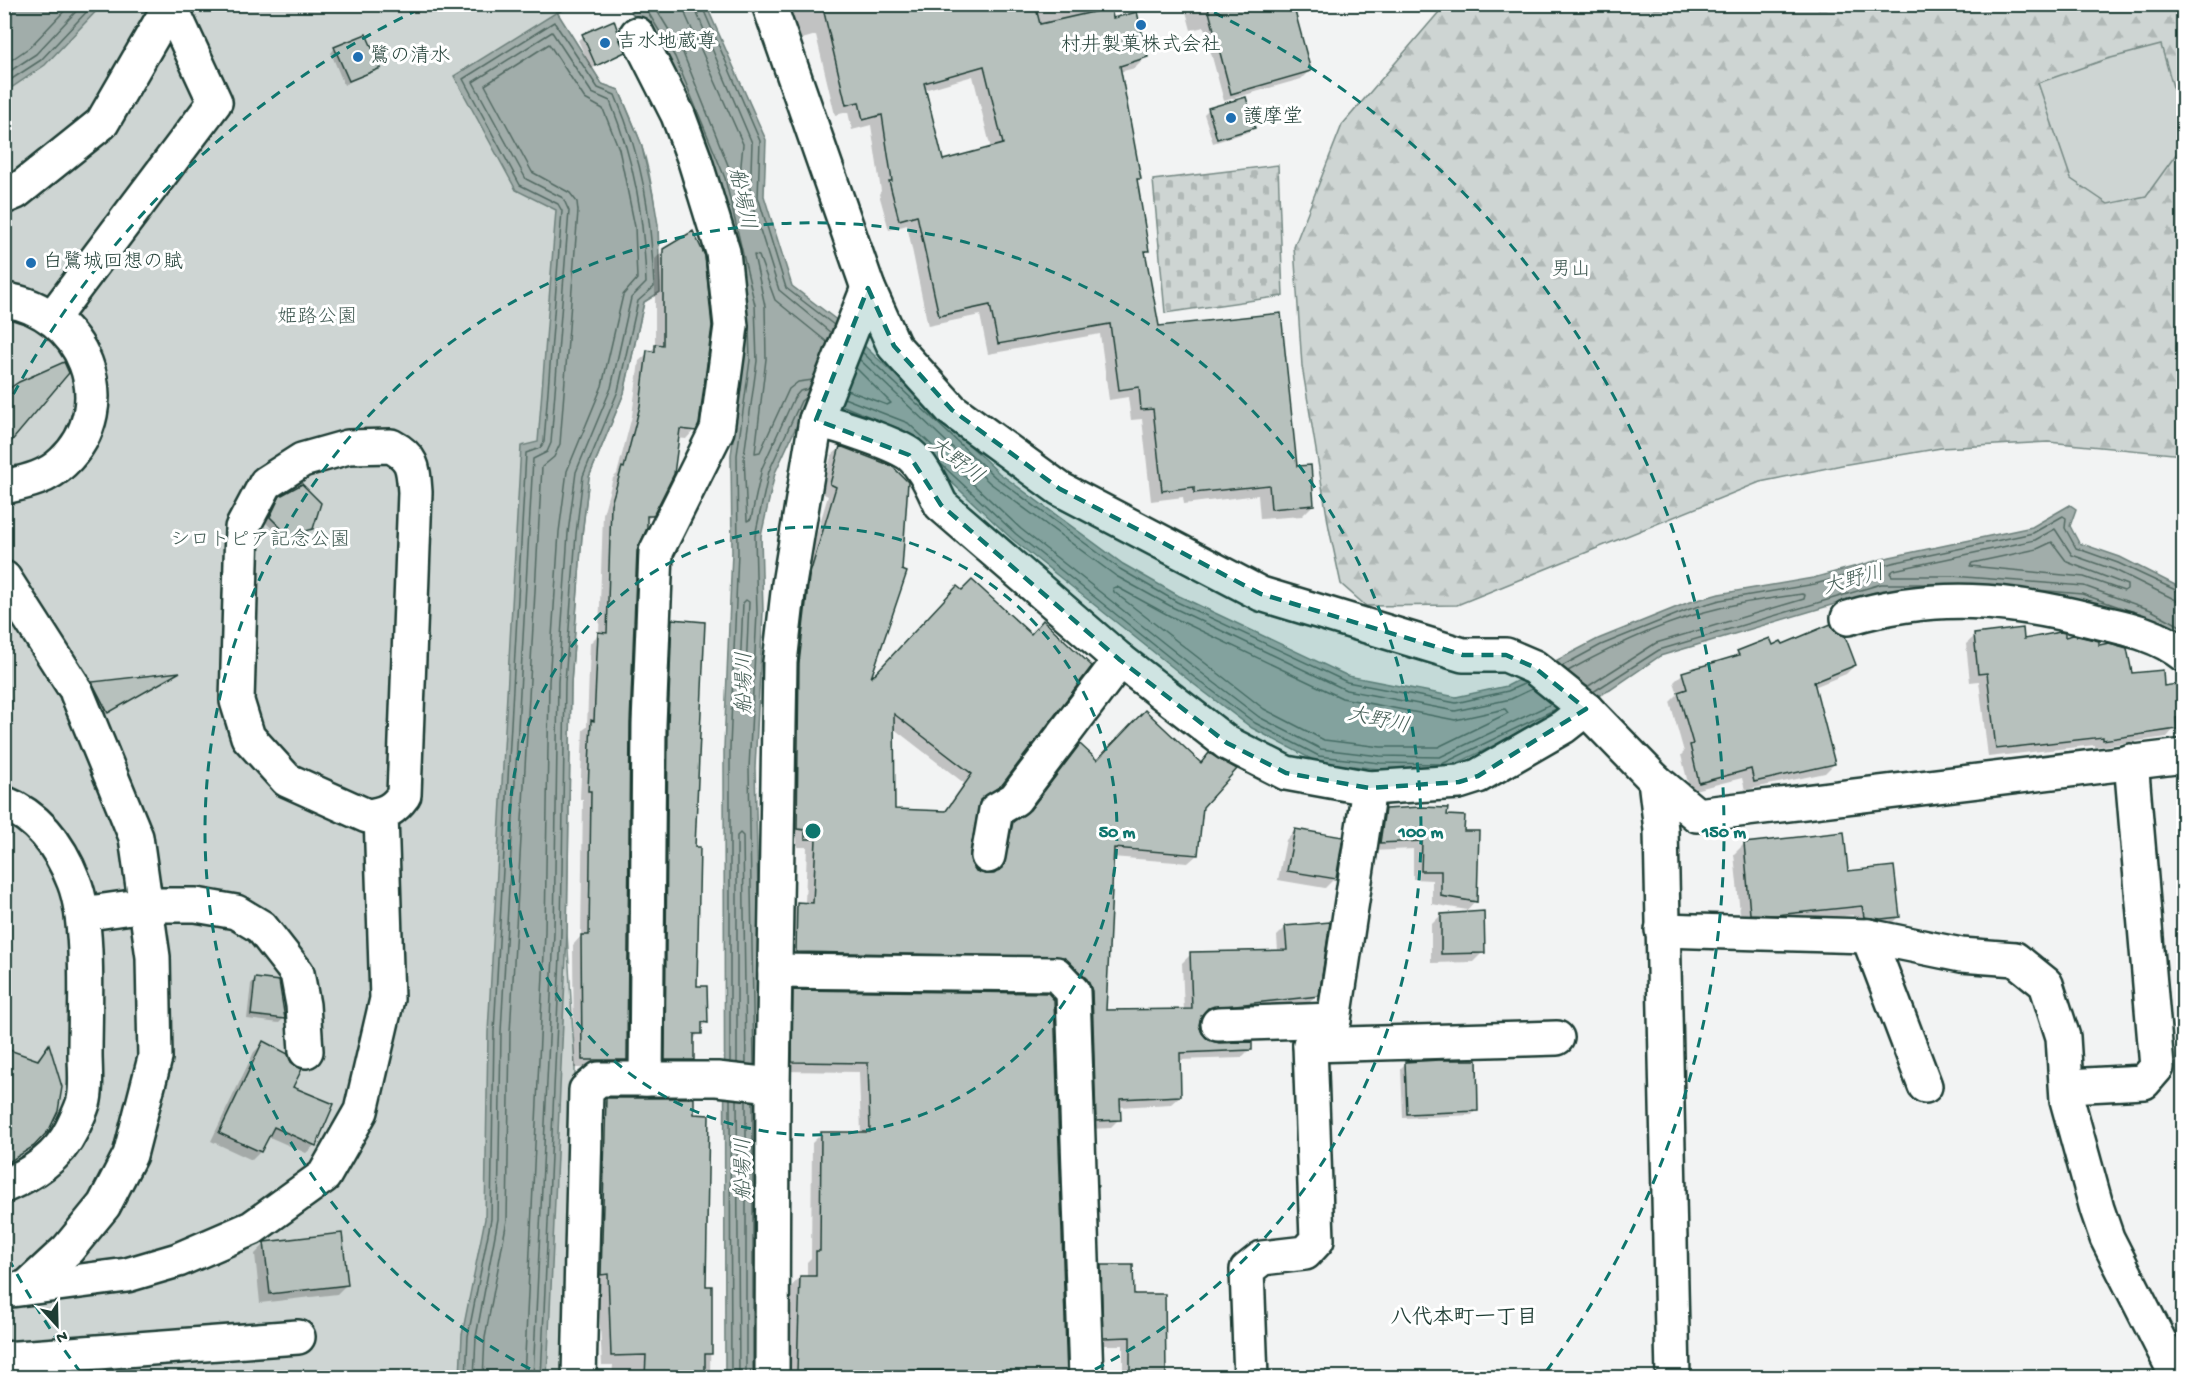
<svg xmlns="http://www.w3.org/2000/svg" width="2188" height="1382" font-family="'Gochi Hand','Klee One',sans-serif">
<defs>
<pattern id="forest-firs" width="22" height="20" patternUnits="userSpaceOnUse" patternTransform="scale(1.5)"><rect width="22" height="20" fill="#ced5d3"/><path d="M5 1l3.5 6h-7zM16 11l3.5 6h-7z" fill="#b0b8b6"/></pattern>
<pattern id="cemetery-stones" width="16" height="16" patternUnits="userSpaceOnUse" patternTransform="scale(1.5)"><rect width="16" height="16" fill="#ced5d3"/><path d="M2 7V4a2 2 0 0 1 4 0v3zM10 15v-3a2 2 0 0 1 4 0v3z" fill="#b0b8b6"/></pattern>
</defs>
<rect width="100%" height="100%" fill="#f2f3f3"/>
<filter id="ink" filterUnits="userSpaceOnUse"><feTurbulence type="fractalNoise" baseFrequency=".0167" numOctaves="2"/><feDisplacementMap in="SourceGraphic" scale="12" xChannelSelector="R" yChannelSelector="G"/><feConvolveMatrix kernelMatrix="1 2 1 2 8 2 1 2 1" color-interpolation-filters="sRGB"/></filter>
<g filter="url(#ink)">
<path fill="url(#forest-firs)" stroke="#768984" stroke-width="1.5" d="M1445 5H2183V455L2048 442 1941 448 1842 465 1760 482 1457 605 1366 606 1341 584 1329 528 1302 366 1294 247 1342 125Z"/>
<path fill="url(#cemetery-stones)" stroke="#768984" stroke-width="1.5" d="M1278 165 1283 296 1165 313 1153 180Z"/>
<g fill="#ced5d3" stroke="#768984" stroke-width="1.5">
<path d="M5 5H571L557 13 602 84 619 90C626 107 634 124 640 141 657 190 658 242 660 292L644 302 624 393 589 477 582 535 571 683 567 933 575 1067 572 1377 5 1378Z"/>
<path d="M2161 45 2177 101V153L2146 196 2108 204 2071 179 2038 83 2107 59Z"/>
</g>
<g fill="#a1adaa" stroke="#6d807b" stroke-width="1.5">
<path d="M5 4H102V5L45 65 5 92Z"/>
<path d="M627 5H706L766 140 764 196 792 286 838 321 999 473 1123 564 1179 596 1348 676 1456 697 1507 686 1598 639 1687 603 1719 594 1813 578 1890 557 2032 527 2070 505 2076 509 2070 526 2079 543 2120 557 2183 589V643L2146 622 2081 600 1952 589 1882 590 1660 656 1610 690 1443 770 1379 769 1317 762 1252 728 1191 682 1012 539 900 434 807 403 775 473 761 536 763 612 755 768 759 932V1377H725L724 748 732 552 731 455 744 359 742 308 662 62Z"/>
<path d="M557 12 602 84 619 90 641 143 653 195 658 225 660 292 644 302 624 393 589 477 582 535 571 683 567 933 547 1377H460L462 1335 485 1219 488 1032 521 446 538 442 556 210 516 190 454 76Z"/>
</g>
<g fill="#0003" fill-rule="evenodd">
<path d="M780 4H1111L1114 20 1146 57 1135 68 1119 72 1139 178 1136 182 1147 250 1144 254 1158 328 1296 468 1313 505 1302 516 1260 519 1258 495 1184 504 1183 497 1151 501 1142 419 1131 420 1128 397 1109 400 1100 334 988 354 980 315 928 326 907 225 889 230 879 194 881 191 871 125 852 130 848 112 835 115 816 35 792 42ZM973 76 991 149 942 162 924 90Z"/>
<path d="M1184 4H1296L1297 26 1309 71 1301 79 1224 101 1204 27 1191 30Z"/>
<path d="M613 22 624 52 591 69 578 40Z"/>
<path d="M335 48 379 67 344 85 331 53Z"/>
<path d="M1209 109 1253 128 1248 132 1213 143 1204 114Z"/>
<path d="M664 250 694 430 686 439 677 438 652 515 646 521 636 551 629 723 626 1060 617 1068H574L573 945 581 936 583 799H580L583 730 587 727 590 643 599 634 603 514 613 478 617 474 632 416 639 361 655 347V259Z"/>
<path d="M840 448 867 683 972 583 973 803 968 853 969 862 975 871 985 876 995 875 1005 832 1026 815 1080 746 1097 762 1200 764 1209 755 1197 855 1188 863 1112 857 1105 1012 1184 1011 1182 963 1191 954 1278 952 1277 936 1286 927 1317 995 1308 1004 1200 1016 1198 1025 1201 1035 1209 1042 1250 1049 1241 1058 1179 1060 1180 1096 1171 1104 1119 1107V1119L1110 1128 1088 1129 1084 1001 1047 963 788 961 789 913 798 904H805L807 847H797V838L788 837 791 673 801 587 828 496 822 493 831 456ZM893 728 964 783 944 812 893 810Z"/>
<path d="M281 497 310 528 282 538 266 523Z"/>
<path d="M673 621 694 848 695 988 706 1022 693 1041V1060L684 1068H657L664 629Z"/>
<path d="M1975 636 2023 641 2064 638 2098 647 2131 675 2163 688 2184 717 2167 737 2095 747V745L1988 757 1979 681 1970 682 1966 644Z"/>
<path d="M1782 646 1855 665 1846 674 1814 687 1834 764 1825 773 1745 790 1742 778 1690 791 1681 755 1684 752 1670 702 1678 694 1674 682 1683 673 1732 658 1738 652Z"/>
<path d="M177 674 103 716 88 688 92 684Z"/>
<path d="M1385 811 1463 833 1475 901 1467 910 1432 904V880L1413 879V849L1372 851 1376 820Z"/>
<path d="M1295 830 1335 878 1325 888 1278 880 1286 840Z"/>
<path d="M1744 844 1846 873 1898 917 1889 926 1854 927 1853 915 1765 924 1741 923 1734 854Z"/>
<path d="M1441 915 1483 952 1473 962 1431 963V925Z"/>
<path d="M255 979 284 1018 279 1023 247 1019 251 984Z"/>
<path d="M794 991 1053 1000 1067 1378H788L791 1287 800 1277H807V1262L811 1258 812 1143 821 1134H861L859 1072 783 1071 784 1001Z"/>
<path d="M263 1043 291 1088 315 1145 306 1153 267 1136 260 1152 252 1160 211 1141 254 1052Z"/>
<path d="M48 1047 35 1142 4 1168V1050L35 1061Z"/>
<path d="M1406 1063 1476 1110 1472 1115 1403 1118 1401 1068Z"/>
<path d="M693 1099 705 1288 711 1287 710 1378H612L613 1365H602L598 1284H592L595 1111 605 1100Z"/>
<path d="M265 1244 347 1284 337 1294 260 1303 255 1254Z"/>
<path d="M1102 1267 1133 1296 1164 1295 1165 1378H1123V1345H1096L1094 1275Z"/>
</g>
<g fill="none" stroke-linecap="round" stroke-linejoin="round">
<g stroke="#536a63" stroke-width="1.5">
<path d="M643 4 675 57 725 178 755 305 757 361 744 456 747 521 751 519 762 468 794 398 800 391 809 389"/>
<path d="M653 4 683 53 736 185 739 186 743 144 686 16 684 4"/>
<path d="M693 4 752 143 750 198 779 290 831 333"/>
<path d="M701 4 760 141 758 197 786 288 834 325"/>
<path d="M4 65 30 47 71 4"/>
<path d="M4 75 36 54 83 4"/>
<path d="M4 84 41 60 94 4"/>
<path d="M862 352 995 477 1120 569 1177 602 1347 682 1456 703 1508 691 1526 683"/>
<path d="M859 359 990 483 1116 576 1174 608 1346 690 1455 711 1511 699 1532 689"/>
<path d="M813 380 798 382 789 389 760 452 755 453 766 359 765 306 754 255 759 256 775 300 827 342"/>
<path d="M847 390 887 405 891 403 856 368"/>
<path d="M844 398 908 423 1021 529 1199 671 1259 717 1321 749 1380 756 1440 757 1551 704"/>
<path d="M841 405 907 432"/>
<path d="M940 463 1016 534 1194 677 1255 723 1319 756 1380 763 1442 764 1556 709"/>
<path d="M2052 542 2067 562 2127 585V589L2124 591 2084 577 1970 566 1972 563 2037 549Z"/>
<path d="M1117 587 1170 616 1342 698 1455 720 1505 709 1508 713 1438 747H1381L1324 740 1264 709 1114 592 1113 588Z"/>
<path d="M2037 590 2082 594 2134 612"/>
<path d="M746 600 749 602 746 671 743 674 740 671 743 603Z"/>
<path d="M2184 601 2176 600 2115 570 2072 555 2055 529 2035 540 1894 570 1890 573 1892 576H1952L2084 586 2151 610 2184 628"/>
<path d="M1562 666 1601 645 1690 609 1720 600 1815 584 1892 563 2033 533 2063 516 2066 518 2065 528 2076 548 2118 563 2184 594"/>
<path d="M1568 671C1615 645 1668 620 1720 608 1747 601 1775 598 1802 594L1805 595 1804 599 1656 643 1587 687"/>
<path d="M1593 692 1659 650 1881 584H1954"/>
<path d="M730 1062V748L738 552 737 455 750 360 749 327"/>
<path d="M737 1063V836L740 833 743 836 746 1064"/>
<path d="M754 1065 749 768 757 613 755 536 769 471 801 401 806 397"/>
<path d="M730 1098 731 1378"/>
<path d="M737 1099 739 1378"/>
<path d="M466 1378 468 1336 491 1219 494 1032 526 453 540 448 544 442 562 211 558 204 520 185 463 79 554 22 598 88 615 95C644 163 651 214 654 287L638 301 618 391 583 476 576 534 565 682 561 933 541 1378"/>
<path d="M474 1378 476 1337 498 1219 501 1032 533 459 547 452 551 443 569 211 563 198 526 179 473 82 552 32 592 93 610 101C635 163 644 217 646 283L631 298 611 388 576 472 568 533 558 682 554 933 533 1378"/>
<path d="M483 1378 485 1338 507 1220 510 1033 542 467 554 457 560 444 578 211 577 202 570 193 532 172 485 85 549 44 585 99 603 109 619 149 635 227 637 279 623 295 602 386 567 471 559 532 549 682 545 932 524 1378"/>
<path d="M746 1378V1100"/>
<path d="M753 1378V1101"/>
</g>
</g>
<g fill="#b7c1bd" stroke="#1f3d34" stroke-width="1.5" fill-rule="evenodd">
<path d="M822 4H1035L1040 24 1111 8 1113 18 1137 12 1148 57 1120 66 1141 179H1137L1149 251H1145L1159 326 1281 313 1297 466 1311 465 1314 505 1271 509 1269 485 1194 493V487L1162 491 1153 409 1141 410 1139 387 1119 390 1110 324 998 344 990 305 939 316 917 215 899 220 889 181H892L882 115 863 120 859 102 846 105ZM984 66 1003 144 943 160 924 83Z"/>
<path d="M1207 4H1293L1311 71 1231 94Z"/>
<path d="M614 20 625 52 596 66 582 34Z"/>
<path d="M366 34 381 68 349 81 334 47Z"/>
<path d="M1246 97 1255 128 1217 139 1208 108Z"/>
<path d="M693 231 705 256 712 326 699 424 696 431 680 429 674 474 653 516H647V528L637 551 630 724 627 1060H582L581 935H589L591 791H588L591 720 594 721 598 632 607 633 611 504 622 467 624 468 640 406 647 350 655 352V344L663 345V249Z"/>
<path d="M64 362 69 373 4 450V392L19 382Z"/>
<path d="M840 446 892 466 908 482 902 570 907 572 871 678 957 586 962 590 972 580 1031 634 1043 620 1092 666 1002 785 980 800 970 853 971 863 976 871 985 874H994L1003 868 1013 822 1030 810 1080 744 1097 760 1145 710 1201 763 1209 753 1237 769 1203 807 1198 855 1114 848 1106 1010 1192 1009 1190 952 1287 950 1285 926 1330 922 1319 996 1208 1008 1201 1016 1199 1025 1202 1033 1209 1040 1219 1043 1252 1042V1050L1180 1053 1181 1096 1120 1099 1121 1120 1096 1121 1092 991 1087 979 1063 957 796 952 797 902 813 903 816 839H805V830L797 829 799 663 809 577 836 487 830 484ZM894 714 972 774 946 811 895 809Z"/>
<path d="M302 484 321 503 313 529 289 536 270 517 280 496Z"/>
<path d="M672 619 705 622 695 847H700L697 986H707L708 1023 702 1022V1034H694V1060H665L668 724Z"/>
<path d="M1831 624 1835 631 1845 636 1856 665 1814 682 1835 764 1754 782 1751 769 1699 783 1690 745 1693 744 1678 692 1687 689 1682 672 1739 655 1737 651 1770 638 1773 645 1781 641 1783 644Z"/>
<path d="M2023 628 2024 639 2060 632 2065 633V637L2073 635 2099 641V645L2109 643 2127 648 2132 673 2163 670 2164 686 2184 683V717L2176 718 2177 729 2103 740V737L1996 749 1987 673 1978 674 1974 634Z"/>
<path d="M180 672 108 713 92 682Z"/>
<path d="M1421 807 1448 808 1447 815 1465 816 1464 831H1479L1477 902 1441 896V871H1421L1422 841 1380 843 1385 809Z"/>
<path d="M1295 829 1343 837 1336 879 1287 871Z"/>
<path d="M1844 832 1848 871 1894 866 1900 917 1881 919 1864 917 1862 906 1776 915 1750 914 1744 843Z"/>
<path d="M1484 911 1485 953 1441 954V914Z"/>
<path d="M255 978 279 981 285 1019 251 1015Z"/>
<path d="M793 990 1048 993 1054 1000 1067 1377H1010V1370L797 1371 800 1276H816V1251H820L821 1132H870L868 1063 792 1062Z"/>
<path d="M263 1041 288 1054 291 1062 302 1069 293 1087 334 1104 316 1146 274 1127 261 1152 219 1133Z"/>
<path d="M49 1044 62 1087 58 1111 49 1130 34 1146 4 1165V1048L38 1060Z"/>
<path d="M1439 1060H1477L1478 1111 1407 1114 1405 1062Z"/>
<path d="M606 1098H694V1114L709 1115 706 1286H712V1354H705V1377H645L646 1355 611 1356 608 1274 601 1275Z"/>
<path d="M342 1233 348 1285 270 1294 264 1242Z"/>
<path d="M1101 1265H1133L1134 1294H1165L1166 1377H1130V1337L1103 1338Z"/>
</g>
<g fill="none" stroke-linecap="round" stroke-linejoin="round">
<g stroke="#1f3d34" stroke-width="38">
<g id="minor">
<path d="M769 4 868 288 894 346 952 410 1060 489 1261 594 1463 655H1506L1534 667 1586 709 1655 780 1697 815 2184 756"/>
<path d="M637 34 678 115 694 158 723 252 731 326 717 430 656 552 649 724 646 1079"/>
<path d="M4 197 16 192 102 123 171 4"/>
<path d="M4 300C83 309 123 405 63 462 47 478 26 482 4 487"/>
<path d="M53 317 215 102 171 7"/>
<path d="M816 420C838 425 891 442 909 454 924 466 933 489 941 505L1120 660 1227 743 1286 773 1369 788 1459 782 1478 776 1563 727 1586 709"/>
<path d="M391 446C414 458 413 468 415 492L404 795C394 809 386 814 367 816L287 780 248 737 237 701 242 528 266 483 302 460 348 447Z"/>
<path d="M4 578 72 684"/>
<path d="M1848 618C1935 592 2009 599 2095 621 2126 628 2158 634 2184 655"/>
<path d="M1655 780 1661 830 1673 1378"/>
<path d="M4 803C39 817 61 848 74 882 90 922 85 1009 85 1054 85 1068 87 1086 84 1100 82 1109 76 1120 72 1129 58 1158 33 1173 4 1186"/>
<path d="M988 856 996 810 1015 799 1120 660"/>
<path d="M82 914 146 905H196L236 912 261 927 297 973 303 1005 306 1051"/>
<path d="M1662 930 1868 936 1961 955 2015 959 2046 984 2063 1037 2067 1100 2097 1209 2107 1238 2178 1378"/>
<path d="M1868 936 1925 1086"/>
<path d="M775 971 1056 974 1073 992 1086 1378"/>
<path d="M1218 1024 1334 1020"/>
<path d="M1310 1045 1557 1038"/>
<path d="M2067 1086 2144 1082 2157 1067 2131 761"/>
<path d="M27 1287 68 1249 104 1205 130 1155 155 1058 153 957 136 837 77 693"/>
<path d="M4 1291 127 1275 178 1260 252 1228 324 1176 361 1111 387 999 381 815"/>
<path d="M4 1359 298 1337"/>
<path d="M579 1378 586 1090 599 1079H717L773 1085"/>
<path d="M772 1378 773 1085 780 662 789 584 816 420 868 288"/>
<path d="M1251 1378 1247 1270 1262 1258 1305 1253 1317 1240 1310 1045 1334 1020 1369 788"/>
</g>
</g>
<use href="#minor" stroke="#fff" stroke-width="33"/>
</g>
</g>
<path fill="#0f766e" fill-opacity="0.2" stroke="#0f766e" stroke-width="4.5" stroke-dasharray="12 8" stroke-linejoin="round" d="M868 288 894 346 952 410 1060 489 1261 594 1463 655H1506L1534 667 1586 709 1478 776 1459 782 1369 788 1286 773 1227 743 1120 660 941 505 909 455 816 420Z"/>
<g fill="none" stroke="#0f766e" stroke-width="3" stroke-dasharray="10 8">
<circle cx="813" cy="831" r="304"/>
<path d="M546 1377A608 608 0 1 1 1080 1377"/>
<path d="M81 1373A911 911 0 0 1 5 1252M5 410A911 911 0 0 1 428 5M1198 5A911 911 0 0 1 1545 1373"/>
</g>
<g fill="#1f6fb2" stroke="#fff" stroke-width="2">
<circle cx="1141" cy="25" r="6"/>
<circle cx="605" cy="43" r="6"/>
<circle cx="358" cy="57" r="6"/>
<circle cx="1231" cy="118" r="6"/>
<circle cx="31" cy="263" r="6"/>
</g>
<g text-anchor="middle" dominant-baseline="central" stroke-width="6" stroke-linejoin="round" paint-order="stroke">
<g font-size="20" fill="#1f3d34" stroke="#fff" text-anchor="start">
<text x="617" y="43">吉水地蔵尊</text>
<text x="1141" y="46" text-anchor="middle">村井製菓株式会社</text>
<text x="370" y="57">鷺の清水</text>
<text x="1243" y="118">護摩堂</text>
<text x="43" y="263">白鷺城回想の賦</text>
</g>
<g font-size="20" fill="#425b54" stroke="#fff">
<text x="1571" y="271">男山</text>
<text x="317" y="318">姫路公園</text>
<text x="260" y="541">シロトピア記念公園</text>
</g>
<g font-size="21" font-style="italic" fill="#465f57" stroke="#fff">
<text transform="translate(740 199) rotate(78)">船場川</text>
<text transform="translate(955 462) rotate(37)">大野川</text>
<text transform="translate(1854 582) rotate(-15)">大野川</text>
<text transform="translate(746 683) rotate(-90)">船場川</text>
<text transform="translate(1378 722) rotate(12)">大野川</text>
<text transform="translate(745 1169) rotate(-90)">船場川</text>
</g>
<g font-size="21" font-weight="bold" fill="#1f3d34" stroke="#fff">
<text x="1464" y="1319">八代本町一丁目</text>
</g>
</g>
<circle cx="813" cy="831" r="9" fill="#0f766e" stroke="#fff" stroke-width="3"/>
<g font-size="18" text-anchor="middle" font-weight="bold" fill="#0f766e" stroke="#fff" stroke-width="6" stroke-linejoin="round" paint-order="stroke">
<text x="1117" y="837">50 m</text>
<text x="1421" y="837">100 m</text>
<text x="1724" y="837">150 m</text>
</g>
<rect width="2188" height="1382" fill="none" stroke="#fff" stroke-width="24"/>
<rect x="12" y="12" width="2164" height="1358" fill="none" stroke="#1f3d34" stroke-width="2" filter="url(#ink)"/>
<g transform="translate(57 1325) rotate(158)" stroke="#ffffff" stroke-width="4.5" paint-order="stroke">
<path d="M0-4.5L10 22L0 15L-10 22Z" fill="#1f3d34"/>
<text y="-9" font-size="16" font-weight="bold" text-anchor="middle" fill="#1f3d34">N</text>
</g>
</svg>
